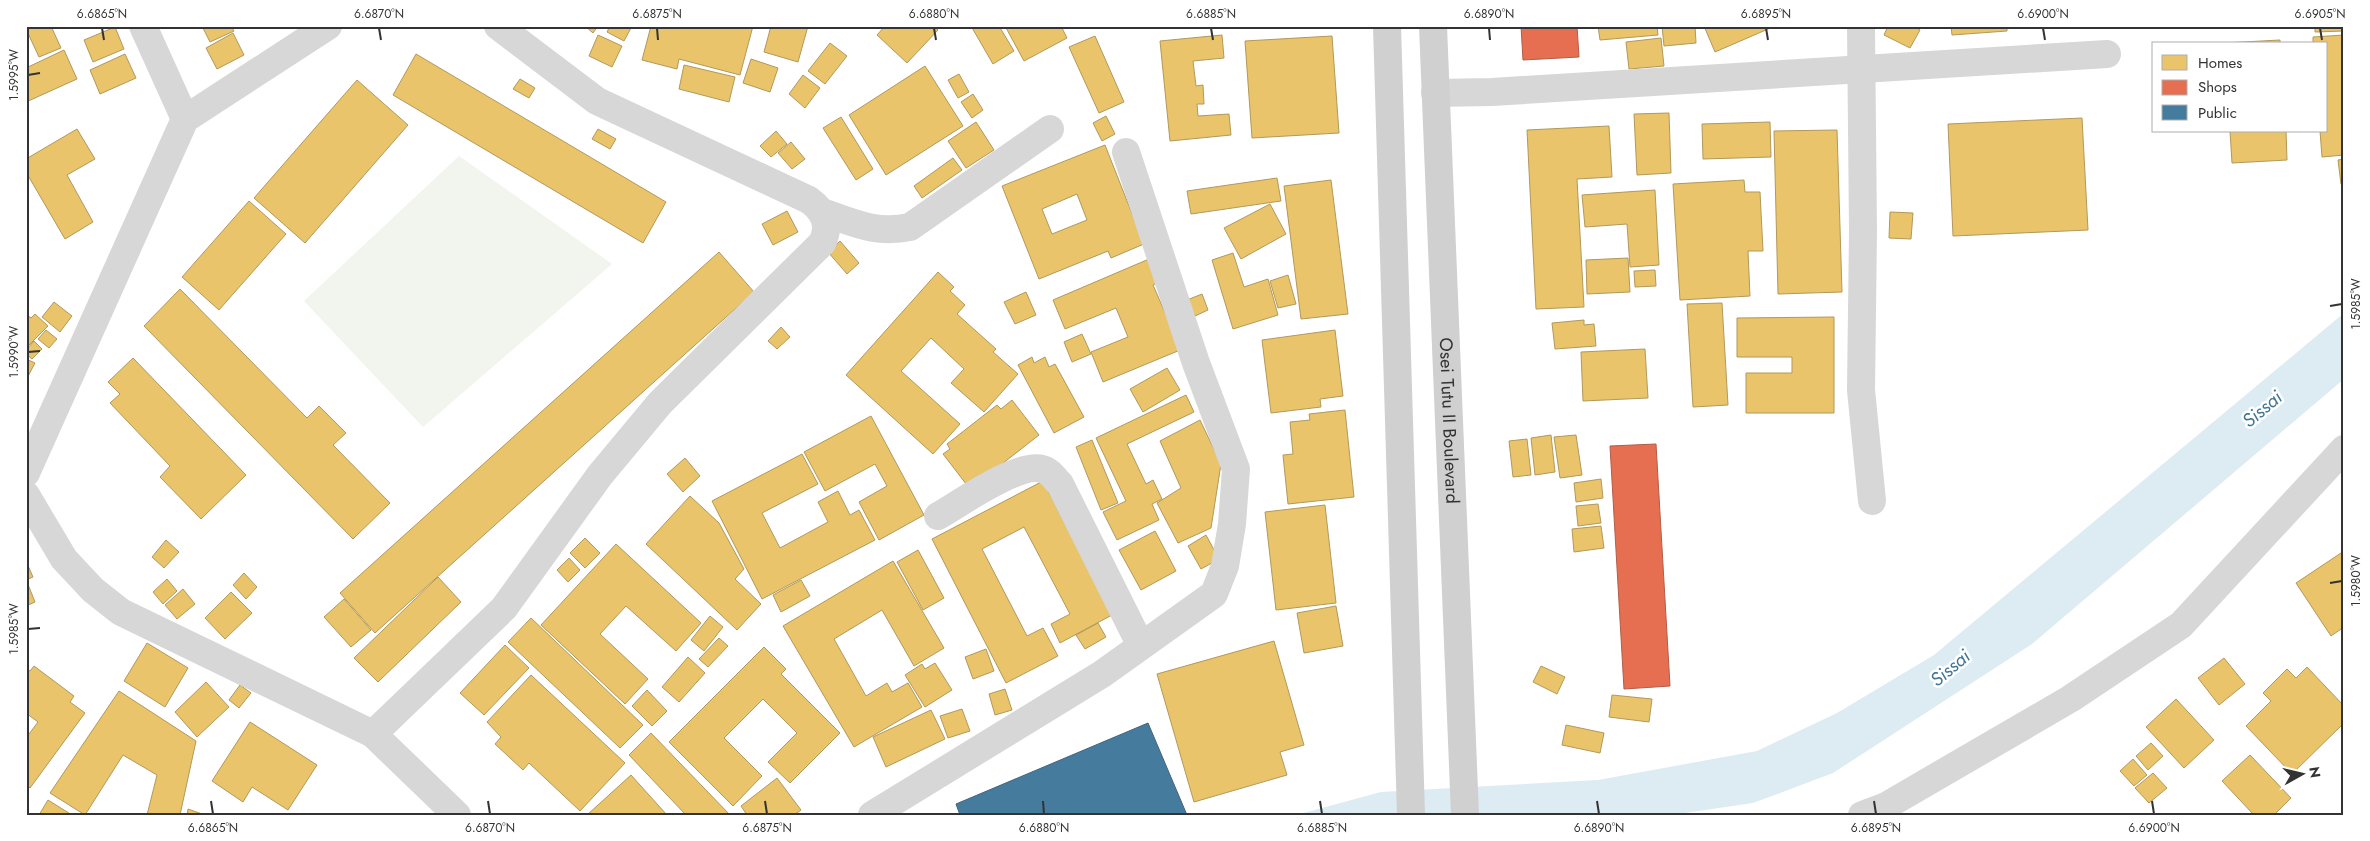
<svg xmlns="http://www.w3.org/2000/svg" width="2370" height="841" font-family="Jost,sans-serif">
<rect width="100%" height="100%" fill="#fff"/>
<path fill="#f1f5ed" d="M459 156 612 264 423 427 304 301Z"/>
<path fill="#ddebf3" d="M2344 313V379L2032 644 1833 773 1753 803 1671 815H1296L1381 792 1598 780 1757 751 1837 713 1934 655Z"/>
<g fill="#e9c46a" stroke="#b2985a" fill-rule="evenodd">
<path d="M33 26H51L61 48 39 57 26 29Z"/>
<path d="M202 26H231L234 31 210 42Z"/>
<path d="M585 26H598L593 33Z"/>
<path d="M610 26H632L624 41 607 32Z"/>
<path d="M651 26H753L740 75 679 59 677 69 642 60Z"/>
<path d="M771 26H808L798 62 764 52Z"/>
<path d="M885 26H933L938 30 907 63 877 35Z"/>
<path d="M971 26H999L1014 51 993 64Z"/>
<path d="M1005 26H1061L1067 38 1024 61Z"/>
<path d="M1598 26H1657L1658 35 1600 40Z"/>
<path d="M1662 26H1695L1696 43 1664 46Z"/>
<path d="M1704 26H1775L1715 52Z"/>
<path d="M1888 26H1913L1920 30 1910 48 1884 35Z"/>
<path d="M1951 26H2007V31L1952 35Z"/>
<path d="M2315 26H2344V31L2315 32Z"/>
<path d="M115 27 124 49 93 62 84 40Z"/>
<path d="M233 33 244 55 217 69 206 48Z"/>
<path d="M598 35 622 46 612 67 589 56Z"/>
<path d="M1222 35 1224 58 1193 61 1196 86 1203 85 1204 104H1197L1198 116 1229 114 1231 135 1170 141 1160 41Z"/>
<path d="M2344 35V155L2322 157 2320 131H2326V44H2313V37Z"/>
<path d="M1095 36 1124 102 1099 113 1069 47Z"/>
<path d="M1332 36 1339 133 1252 138 1245 41Z"/>
<path d="M1661 38 1664 66 1629 69 1626 42Z"/>
<path d="M2280 40V44H2224V43Z"/>
<path d="M830 43 847 56 825 84 808 71Z"/>
<path d="M64 50 77 79 26 102V68Z"/>
<path d="M125 54 136 78 100 94 90 70Z"/>
<path d="M416 54 666 202 643 243 393 95Z"/>
<path d="M751 59 778 68 770 92 743 83Z"/>
<path d="M684 65 735 77 729 102 679 89Z"/>
<path d="M925 66 963 126 886 175 849 115Z"/>
<path d="M959 74 969 92 958 98 948 80Z"/>
<path d="M803 75 820 88 805 108 789 94Z"/>
<path d="M520 79 535 88 529 98 513 89Z"/>
<path d="M357 80 408 125 305 243 254 198Z"/>
<path d="M973 94 983 110 972 118 961 102Z"/>
<path d="M1669 113 1671 173 1637 175 1634 114Z"/>
<path d="M1106 116 1115 134 1102 141 1093 123Z"/>
<path d="M841 117 873 169 856 180 823 128Z"/>
<path d="M2082 118 2088 230 1953 236 1948 124Z"/>
<path d="M976 122 994 150 966 168 948 141Z"/>
<path d="M1770 122 1771 157 1703 159 1702 124Z"/>
<path d="M1609 126 1612 177 1577 179 1584 307 1536 309 1527 130Z"/>
<path d="M77 129 95 159 67 175 93 222 65 239 26 172V159Z"/>
<path d="M598 129 616 139 610 149 592 139Z"/>
<path d="M1837 130 1842 292 1778 294 1774 131Z"/>
<path d="M776 131 787 144 771 157 760 146Z"/>
<path d="M2230 131H2286L2287 160 2232 163Z"/>
<path d="M791 142 805 159 792 169 778 153Z"/>
<path d="M1105 145 1144 244 1111 258 1108 251 1039 279 1002 186ZM1077 194 1087 220 1052 234 1042 209Z"/>
<path d="M953 158 962 170 922 198 914 186Z"/>
<path d="M2344 159V183L2341 184 2338 160Z"/>
<path d="M1277 178 1281 201 1191 214 1187 191Z"/>
<path d="M1331 180 1348 314 1301 319 1284 186Z"/>
<path d="M1744 180 1745 192H1760L1763 251H1748L1750 296 1680 300 1673 184Z"/>
<path d="M1655 190 1659 265 1630 267 1627 224 1585 227 1582 195Z"/>
<path d="M249 201 286 234 219 310 182 277Z"/>
<path d="M1270 204 1286 234 1241 259 1224 228Z"/>
<path d="M787 211 798 232 773 245 762 224Z"/>
<path d="M1890 212 1913 213 1911 239 1889 238Z"/>
<path d="M840 241 859 263 847 274 828 252Z"/>
<path d="M719 252 754 292 375 633 340 593Z"/>
<path d="M1233 253 1244 287 1268 279 1278 315 1233 329 1212 260Z"/>
<path d="M1628 258 1630 292 1587 294 1586 260Z"/>
<path d="M1149 259 1159 282 1153 285 1170 324 1185 348 1103 382 1091 352 1128 337 1116 308 1065 329 1053 300Z"/>
<path d="M1655 270 1656 286 1635 287 1634 271Z"/>
<path d="M938 272 954 287 950 291 965 305 957 314 996 349 993 352 1018 374 984 412 951 383 964 369 931 338 901 371 960 424 933 454 846 375Z"/>
<path d="M1288 275 1296 304 1278 308 1270 281Z"/>
<path d="M180 289 307 418 319 406 346 433 333 445 390 503 353 539 144 326Z"/>
<path d="M1026 292 1036 315 1015 324 1004 302Z"/>
<path d="M1202 294 1208 310 1195 316 1187 300Z"/>
<path d="M54 302 72 316 60 332 42 317Z"/>
<path d="M1722 303 1728 405 1693 407 1687 304Z"/>
<path d="M26 314 31 318 35 314 48 326 26 348Z"/>
<path d="M1834 317V413H1746V373H1792V357H1737V318Z"/>
<path d="M1584 320V325L1594 324 1596 346 1555 349 1552 323Z"/>
<path d="M781 327 790 337 777 349 768 341Z"/>
<path d="M46 330 57 339 49 348 38 339Z"/>
<path d="M1335 330 1343 396 1320 399 1321 407 1271 413 1262 340Z"/>
<path d="M1082 334 1091 354 1072 362 1064 342Z"/>
<path d="M34 341 42 349 32 359 26 354V350Z"/>
<path d="M1645 349 1648 398 1583 401 1581 352Z"/>
<path d="M1032 357 1034 363 1045 357 1049 367 1055 364 1084 417 1054 433 1018 365Z"/>
<path d="M133 358 246 475 201 519 160 477 170 466 110 403 120 394 108 382Z"/>
<path d="M26 359 35 363 26 380Z"/>
<path d="M1167 368 1180 390 1143 412 1130 389Z"/>
<path d="M1186 395 1194 412 1127 444 1146 484 1153 480 1162 499 1152 504 1159 520 1117 540 1103 512 1126 501 1096 438Z"/>
<path d="M1012 400 1039 435 970 489 943 454 950 449 947 444 997 405 1001 409Z"/>
<path d="M1345 410 1354 497 1288 504 1283 455 1293 454 1290 422 1310 420 1309 414Z"/>
<path d="M871 416 924 515 879 540 859 502 887 486 875 464 825 491 804 452Z"/>
<path d="M1200 420 1221 464 1211 528 1178 543 1157 503 1181 488 1160 441Z"/>
<path d="M1551 435 1555 472 1535 475 1531 438Z"/>
<path d="M1576 435 1582 475 1560 478 1554 437Z"/>
<path d="M1527 439 1531 475 1513 477 1509 441Z"/>
<path d="M1092 440 1118 503 1101 510 1076 447Z"/>
<path d="M802 454 818 484 762 513 780 548 828 522 818 502 838 491 850 515 859 510 875 540 762 599 712 501Z"/>
<path d="M685 458 700 476 683 492 667 474Z"/>
<path d="M1601 479 1603 498 1576 502 1574 483Z"/>
<path d="M1043 481 1112 615 1060 643 1051 624 1070 614 1024 527 982 549 1027 636 1043 628 1058 656 1006 683 932 539Z"/>
<path d="M690 496 719 523 744 569 735 579 761 604 737 630 646 544Z"/>
<path d="M1598 504 1601 523 1578 526 1576 506Z"/>
<path d="M1325 505 1336 603 1276 610 1265 512Z"/>
<path d="M1601 526 1604 548 1574 552 1572 529Z"/>
<path d="M1155 531 1176 571 1141 590 1119 550Z"/>
<path d="M1206 535 1219 559 1201 569 1188 546Z"/>
<path d="M585 538 600 553 585 568 570 553Z"/>
<path d="M166 540 179 552 164 568 152 557Z"/>
<path d="M616 544 701 623 676 651 626 606 600 634 648 679 625 704 541 625Z"/>
<path d="M918 550 944 598 923 610 897 562Z"/>
<path d="M2344 551V627L2331 636 2296 583Z"/>
<path d="M569 558 580 570 568 582 557 570Z"/>
<path d="M26 561 33 577 26 580Z"/>
<path d="M893 561 944 648 914 666 882 610 834 639 866 696 887 683 892 692 908 683 922 707 854 747 783 626Z"/>
<path d="M244 573 257 587 246 599 233 585Z"/>
<path d="M438 577 461 602 378 682 354 658Z"/>
<path d="M167 579 177 591 163 604 153 592Z"/>
<path d="M801 580 810 596 781 612 773 595Z"/>
<path d="M27 582 35 602 26 606V583Z"/>
<path d="M183 589 195 604 177 619 165 605Z"/>
<path d="M231 592 252 613 225 639 205 618Z"/>
<path d="M344 599 371 630 351 647 324 617Z"/>
<path d="M1336 606 1343 646 1304 653 1297 613Z"/>
<path d="M710 616 723 627 704 651 691 640Z"/>
<path d="M531 618 643 725 620 748 508 642Z"/>
<path d="M1098 623 1106 637 1085 649 1076 635Z"/>
<path d="M719 638 728 646 708 667 699 659Z"/>
<path d="M1274 641 1304 745 1280 752 1287 775 1194 802 1157 674Z"/>
<path d="M147 643 188 668 165 707 124 681Z"/>
<path d="M505 645 529 668 484 715 460 693Z"/>
<path d="M764 647 786 669 781 674 840 733 790 783 768 762 797 733 763 699 724 738 762 776 733 806 669 742Z"/>
<path d="M986 649 994 671 973 679 965 657Z"/>
<path d="M688 657 705 673 679 702 662 687Z"/>
<path d="M2224 658 2245 684 2219 705 2198 678Z"/>
<path d="M935 663 952 690 925 707 905 675 922 664 925 669Z"/>
<path d="M34 666 74 696 70 702 85 713 30 788 26 784V738L38 722 26 713V669L30 671Z"/>
<path d="M1541 666 1565 677 1557 694 1533 682Z"/>
<path d="M2307 667 2344 706V723L2292 774 2246 726 2271 701 2263 693 2287 669 2296 678Z"/>
<path d="M531 675 625 763 580 811 529 763 523 770 495 744 501 737 487 722Z"/>
<path d="M206 682 229 707 197 737 175 712Z"/>
<path d="M240 685 251 693 239 708 229 700Z"/>
<path d="M1005 689 1012 710 995 715 989 694Z"/>
<path d="M647 690 667 711 652 726 632 706Z"/>
<path d="M119 691 196 741 180 815H147L157 775 123 755 85 815 50 793Z"/>
<path d="M1612 695 1652 699 1649 722 1609 717Z"/>
<path d="M2176 699 2214 740 2184 768 2146 727Z"/>
<path d="M962 709 970 731 948 738 940 716Z"/>
<path d="M931 710 945 739 886 767 873 737Z"/>
<path d="M250 722 317 765 288 810 252 787 243 802 212 781Z"/>
<path d="M1566 725 1604 733 1600 753 1562 745Z"/>
<path d="M651 733 730 815H686L629 755Z"/>
<path d="M2151 743 2163 756 2148 770 2136 756Z"/>
<path d="M2250 755 2291 798 2274 815H2254L2222 781Z"/>
<path d="M2133 759 2147 775 2134 786 2120 771Z"/>
<path d="M2153 773 2167 788 2149 803 2135 788Z"/>
<path d="M631 775 667 815H587Z"/>
<path d="M777 778 801 810 794 815H747L741 806Z"/>
<path d="M48 800 72 815H39Z"/>
<path d="M188 809 205 815H187Z"/>
</g>
<g fill="#e76f51" stroke="#b15d48">
<path d="M1521 26H1577L1579 57 1523 60Z"/>
<path d="M1656 444 1670 686 1624 689 1610 446Z"/>
</g>
<path fill="#457b9d" stroke="#40657d" d="M1148 723 1187 815H960L956 804Z"/>
<g fill="none" stroke-linecap="round" stroke-linejoin="round">
<g stroke="#d7d7d7" stroke-width="28">
<path d="M143 26 185 119"/>
<path d="M1861 26 1863 231 1861 390 1872 501"/>
<path d="M1435 93 1492 92 2107 54"/>
<path d="M822 212C855 223 875 234 910 227L1050 129"/>
<path d="M26 473 185 119 328 26"/>
<path d="M26 495 64 559 93 590 121 612 373 734 457 815"/>
<path d="M938 516C961 503 1018 462 1042 469 1049 470 1055 479 1060 484L1141 646"/>
<path d="M373 734 504 608 600 475 660 403 822 243C831 225 824 211 809 200L597 101 498 26"/>
<path d="M872 815 1102 674 1214 594 1225 566 1232 524 1236 469 1196 363 1126 152"/>
<path d="M1862 815 1886 806 2070 699 2181 625 2344 449"/>
</g>
<g stroke="#d0d0d0" stroke-width="28">
<path d="M1387 26 1411 815"/>
<path id="s1" d="M1433 26 1465 815"/>
</g>
</g>
<path fill="none" stroke="#333" stroke-width="2" d="M102 28 104 40M379 28 381 40M657 28 658 40M934 28 936 40M1211 28 1213 40M1489 28 1490 40M1766 28 1768 40M2043 28 2045 40M2320 28 2322 40M28 75 40 73M2330 306 2342 304M28 352 40 351M2330 583 2342 581M28 629 40 628M211 801 213 814M488 801 490 814M765 801 767 814M1043 801 1044 814M1320 801 1322 814M1597 801 1599 814M1874 801 1876 814M2152 801 2154 814"/>
<g text-anchor="middle" dominant-baseline="central" stroke-width="5" stroke-linejoin="round" paint-order="stroke">
<g font-size="18" fill="#333" stroke="#fff">
<text stroke="none"><textPath href="#s1" startOffset="395">Osei Tutu II Boulevard</textPath></text>
</g>
<g font-size="19" font-style="italic" fill="#3f7597" stroke="#fff">
<text transform="translate(2262 409) rotate(-40)">Sissai</text>
<text transform="translate(1950 668) rotate(-40)">Sissai</text>
</g>
</g>
<rect width="2370" height="841" fill="none" stroke="#ffffff" stroke-width="55"/>
<rect x="2152" y="42" width="175" height="90" fill="#ffffff" stroke="#adadad"/>
<rect x="2162" y="55" width="25" height="15" fill="#e9c46a" stroke="#adadad"/>
<text x="2198" y="68" font-size="15" fill="#333333">Homes</text>
<rect x="2162" y="80" width="25" height="15" fill="#e76f51" stroke="#adadad"/>
<text x="2198" y="92" font-size="15" fill="#333333">Shops</text>
<rect x="2162" y="105" width="25" height="15" fill="#457b9d" stroke="#adadad"/>
<text x="2198" y="118" font-size="15" fill="#333333">Public</text>
<g transform="translate(2302 774) rotate(82)" stroke="#ffffff" stroke-width="4" paint-order="stroke">
<path d="M0-4L9 19L0 12L-9 19Z" fill="#333333"/>
<text y="-8" font-size="14" font-weight="bold" text-anchor="middle" fill="#333333">N</text>
</g>
<rect x="28" y="28" width="2314" height="786" fill="none" stroke="#333" stroke-width="2"/>
<g font-size="12" text-anchor="middle" fill="#333">
<text x="102" y="18">6.6865°N</text>
<text x="379" y="18">6.6870°N</text>
<text x="657" y="18">6.6875°N</text>
<text x="934" y="18">6.6880°N</text>
<text x="1211" y="18">6.6885°N</text>
<text x="1489" y="18">6.6890°N</text>
<text x="1766" y="18">6.6895°N</text>
<text x="2043" y="18">6.6900°N</text>
<text x="2320" y="18">6.6905°N</text>
<text transform="translate(14 75) rotate(-90)" y="4">1.5995°W</text>
<text transform="translate(2356 304) rotate(-90)" y="4">1.5985°W</text>
<text transform="translate(14 352) rotate(-90)" y="4">1.5990°W</text>
<text transform="translate(2356 581) rotate(-90)" y="4">1.5980°W</text>
<text transform="translate(14 629) rotate(-90)" y="4">1.5985°W</text>
<text x="213" y="832">6.6865°N</text>
<text x="490" y="832">6.6870°N</text>
<text x="767" y="832">6.6875°N</text>
<text x="1044" y="832">6.6880°N</text>
<text x="1322" y="832">6.6885°N</text>
<text x="1599" y="832">6.6890°N</text>
<text x="1876" y="832">6.6895°N</text>
<text x="2154" y="832">6.6900°N</text>
</g>
</svg>
